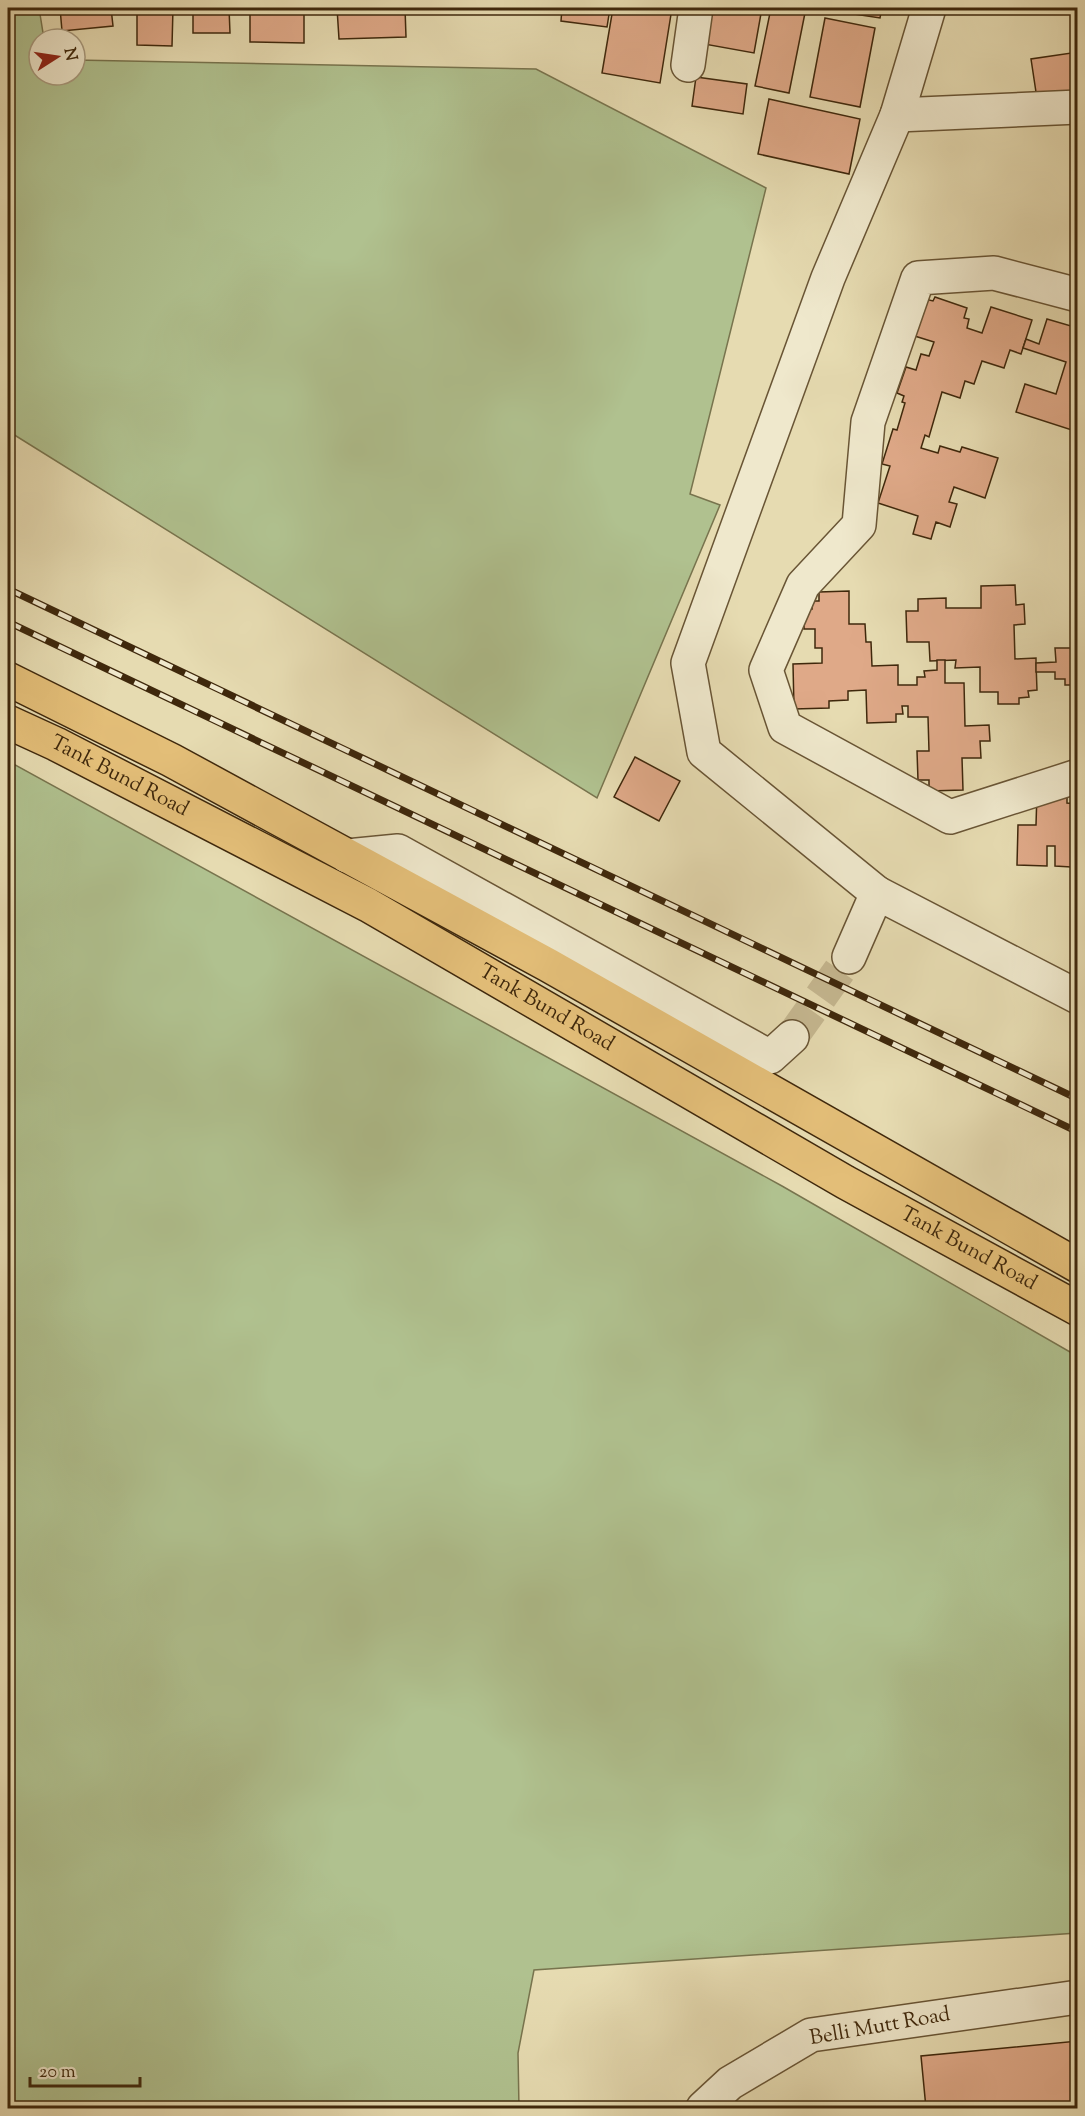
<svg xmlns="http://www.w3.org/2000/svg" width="1085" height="2116" font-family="'Sorts Mill Goudy',serif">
<rect width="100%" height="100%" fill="#e6dbb1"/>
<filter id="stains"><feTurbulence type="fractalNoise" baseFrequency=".00333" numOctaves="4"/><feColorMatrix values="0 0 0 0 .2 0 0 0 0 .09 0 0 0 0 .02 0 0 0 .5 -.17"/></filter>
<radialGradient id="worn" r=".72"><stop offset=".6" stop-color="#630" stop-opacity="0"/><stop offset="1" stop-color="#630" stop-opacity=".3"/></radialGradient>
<g fill="#b0c18f" stroke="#78744e" stroke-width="1.5">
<path d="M8 8H39L44 39H39V75H75V60L536 69 766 188 690 494 720 505 597 798 8 431Z"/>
<path d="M8 761 782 1186 1077 1356V1933L534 1970 518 2053 519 2108H8Z"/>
</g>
<g fill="#dfa988" stroke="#3f280c" stroke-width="1.5">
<path d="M60 8H111L113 26 62 31Z"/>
<path d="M137 8H173L172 46 137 45Z"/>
<path d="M193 8H229L230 33H193Z"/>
<path d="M250 8H304V43L250 42Z"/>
<path d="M337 8H405L406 37 339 39Z"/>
<path d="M557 8H610L607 27 561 21 562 8Z"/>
<path d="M613 8H672L660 83 602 73Z"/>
<path d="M710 8H762L754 53 704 44Z"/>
<path d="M771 8H806L789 93 755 86Z"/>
<path d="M828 8H882L880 18 828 10Z"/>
<path d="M825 18 875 28 860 107 810 97Z"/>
<path d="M1078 52V107L1039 112 1031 59Z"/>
<path d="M696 77 747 84 743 114 692 106Z"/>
<path d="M769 99 860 119 849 174 758 154Z"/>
<path d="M935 297 967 308 964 318 969 319 967 328 982 333 991 307 1032 320 1021 354 1010 350 1004 368 982 361 974 384 965 381 960 398 942 392 929 437 925 435 921 448 938 453 940 446 960 452 962 447 998 458 985 498 954 487 949 502 957 504 950 527 936 522 931 539 913 534 918 516 878 503 890 466 882 464 893 429 897 430 905 403 902 402 904 396 897 393 906 367 916 370 921 354 929 356 934 342 905 333 925 299 933 301Z"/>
<path d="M1047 319 1078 328V432L1016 412 1025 384 1056 394 1066 362 1023 348 1026 339 1039 344Z"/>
<path d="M1015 585 1016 605 1024 604 1025 624 1014 625 1015 659 1036 658V663L1037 690 1028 691 1029 697 1019 698V704H998V692H980V667L955 668 956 660 930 661 929 642H907L906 611H918V599L946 598V608H981V586Z"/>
<path d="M849 591V624H865L866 642H871L872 666 898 665V685H917V677H925L924 671 937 670V660H945V683H964L965 726 989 725 990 741H980L981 758H962L963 790 929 791V780H918L917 751H929L928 717H908V706H902L903 714H896V722L867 723 866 690 848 691V700L829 701V708L794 709 793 664 822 663V648H815V629H804V610L812 609V601H819V592Z"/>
<path d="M1055 648H1078V693H1073L1072 685H1065V679H1055V672H1036V663L1056 662Z"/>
<path d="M635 757 680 781 659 821 614 797Z"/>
<path d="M1067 788V803L1078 804V859L1071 858V867L1055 866V846H1047V866L1017 865 1018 825H1036L1037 793Z"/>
<path d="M1078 2041V2108H926L921 2056Z"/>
</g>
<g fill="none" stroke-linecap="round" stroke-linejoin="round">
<path stroke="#c5b790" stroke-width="33" stroke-dasharray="33 16" stroke-linecap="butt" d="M792 1037 849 957"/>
<g stroke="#695535" stroke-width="36">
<g id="minor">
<path d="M688 65 696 8"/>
<path d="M897 115 1078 107"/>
<path d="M1078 295 994 273 918 278 868 422 859 525 803 585 766 670 785 727 950 817 1078 776"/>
</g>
</g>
<g stroke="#695535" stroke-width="36">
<g id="tertiary">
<path d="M347 856 398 851 770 1057 792 1037"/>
<path d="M877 893 1078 997"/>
<path d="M849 957 877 893 704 752 688 663 828 278 897 115 929 8"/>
<path d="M703 2108 730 2083 811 2035 1078 1997"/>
</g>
</g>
<g stroke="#3f280c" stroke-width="36">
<g id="primary">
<path d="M8 679 171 760 548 965 1078 1266"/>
<path id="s1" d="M8 722 56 744 368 905 845 1182 1078 1309"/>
</g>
</g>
<use href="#minor" stroke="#efe8cc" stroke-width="33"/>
<use href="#tertiary" stroke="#efe8cc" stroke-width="33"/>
<use href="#primary" stroke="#e3be78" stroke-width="33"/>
<g stroke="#3f280c" stroke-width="7">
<g id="rail">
<path d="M8 589 1078 1099"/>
<path d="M8 622 1078 1132"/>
</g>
</g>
<use href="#rail" stroke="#efe8cc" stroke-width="4.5" stroke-dasharray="14" stroke-linecap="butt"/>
</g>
<g text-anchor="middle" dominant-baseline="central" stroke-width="6" stroke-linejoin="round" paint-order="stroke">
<g font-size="21" fill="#3f280c" stroke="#efe8cc">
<text stroke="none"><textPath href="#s1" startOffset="124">Tank Bund Road</textPath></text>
<text stroke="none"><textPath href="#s1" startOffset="610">Tank Bund Road</textPath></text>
<text stroke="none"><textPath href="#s1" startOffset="1096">Tank Bund Road</textPath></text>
<text transform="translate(880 2027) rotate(-10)">Belli Mutt Road</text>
</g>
</g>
<rect width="1085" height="2116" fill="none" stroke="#e6dbb1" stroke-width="30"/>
<rect x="9" y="9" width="1067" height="2098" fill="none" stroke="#3f280c" stroke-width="3"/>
<rect x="15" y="15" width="1055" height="2086" fill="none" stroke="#3f280c" stroke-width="1.5"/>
<g transform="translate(57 57) rotate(78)"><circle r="28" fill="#efe8cc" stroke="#a99b7f" stroke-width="1.5"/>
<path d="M0-4.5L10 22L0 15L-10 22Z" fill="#8f2418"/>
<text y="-9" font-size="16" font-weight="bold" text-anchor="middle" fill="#3f280c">N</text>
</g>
<path d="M30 2077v9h110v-9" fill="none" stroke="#3f280c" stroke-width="3"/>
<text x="39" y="2077" font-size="18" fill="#3f280c" stroke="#efe8cc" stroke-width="4.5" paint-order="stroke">20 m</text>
<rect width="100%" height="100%" filter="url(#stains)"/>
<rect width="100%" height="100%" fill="url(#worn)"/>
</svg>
